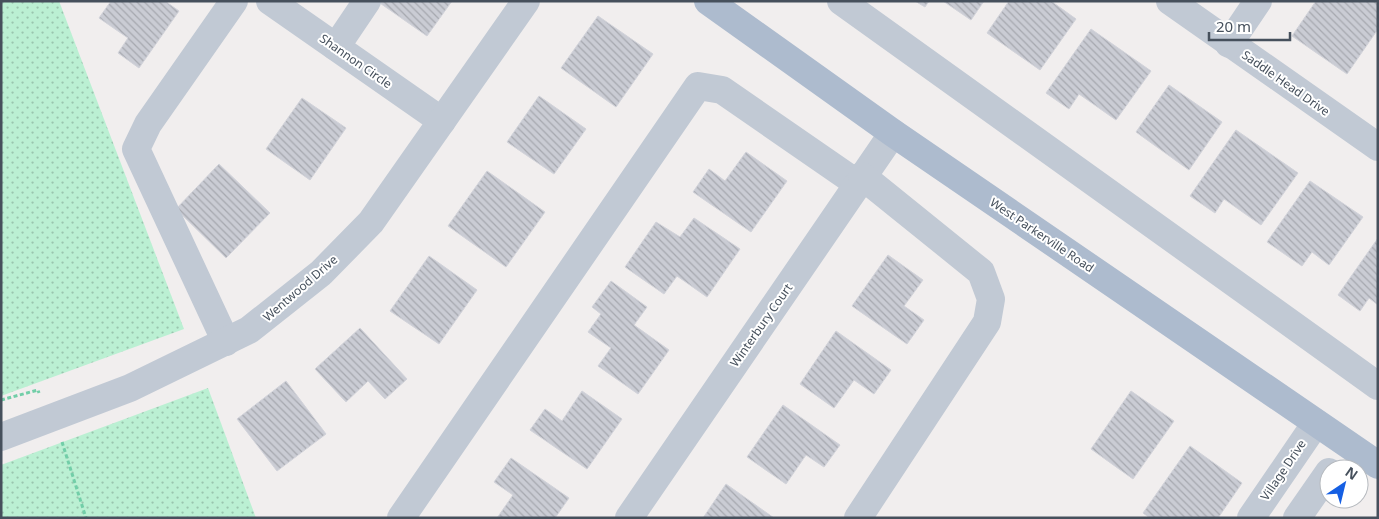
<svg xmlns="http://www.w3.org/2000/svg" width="1379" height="519" font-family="'Noto Sans',sans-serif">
<defs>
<pattern id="grass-dots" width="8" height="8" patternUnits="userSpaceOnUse" patternTransform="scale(1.25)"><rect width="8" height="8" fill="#bbf0d3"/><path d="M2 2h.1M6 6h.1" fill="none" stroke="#9ac5ae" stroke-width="1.8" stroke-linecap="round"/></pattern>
<pattern id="building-back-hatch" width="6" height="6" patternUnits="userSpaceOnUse" patternTransform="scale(1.25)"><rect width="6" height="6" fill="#caccd4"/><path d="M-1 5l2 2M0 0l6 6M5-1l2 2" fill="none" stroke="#a6a8af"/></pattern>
</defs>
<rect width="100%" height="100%" fill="#f1eeee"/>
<g fill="url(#grass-dots)">
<path d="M1 1H59L184 329 1 396Z"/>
<path d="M208 388 256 518H1V465Z"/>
</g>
<g fill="url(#building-back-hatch)" stroke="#d2d3da">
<path d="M111 1H165L179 11 139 68 118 53 128 38 99 18Z"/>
<path d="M377 1H452L427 36Z"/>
<path d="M915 1H929L925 7Z"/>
<path d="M943 1H984L971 20Z"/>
<path d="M1009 1H1051L1076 19 1040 70 987 33Z"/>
<path d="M1316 1H1376L1378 3V29L1347 74 1292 36Z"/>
<path d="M598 16 653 54 616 107 561 68Z"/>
<path d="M1091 29 1151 71 1116 120 1079 94 1069 109 1046 93Z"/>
<path d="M1169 85 1222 122 1189 170 1136 132Z"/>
<path d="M539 96 586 129 554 174 507 142Z"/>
<path d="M302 98 346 128 310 180 266 149Z"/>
<path d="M1236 130 1298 173 1261 225 1224 199 1215 213 1190 196Z"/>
<path d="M746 152 787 181 751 232 693 192 709 169 725 181Z"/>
<path d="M219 164 270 213 226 258 176 209Z"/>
<path d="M487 171 545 212 506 267 448 226Z"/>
<path d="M1310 181 1363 217 1329 265 1312 252 1302 266 1267 242Z"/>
<path d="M694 218 740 249 707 297 677 276 664 294 625 267 656 222 680 237Z"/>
<path d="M1378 238V305L1369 298 1360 311 1338 295Z"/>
<path d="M888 255 923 280 904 306 924 320 907 344 852 306Z"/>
<path d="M429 256 477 290 439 344 390 311Z"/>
<path d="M611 281 647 307 634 325 669 350 638 394 598 366 611 348 588 332 601 314 592 307Z"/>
<path d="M360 328 407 379 385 399 368 381 346 402 315 369Z"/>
<path d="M836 331 891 370 874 394 854 380 834 408 800 384Z"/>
<path d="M286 381 326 434 277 471 237 419Z"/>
<path d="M582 391 622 419 587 469 530 430 545 409 562 421Z"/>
<path d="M1131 391 1174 421 1133 479 1091 449Z"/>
<path d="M783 405 840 445 824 467 806 455 786 484 747 457Z"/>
<path d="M1190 446 1242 483 1218 518H1150L1143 513Z"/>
<path d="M511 458 569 498 555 518H497L513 495 494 482Z"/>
<path d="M726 484 774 518H703Z"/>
</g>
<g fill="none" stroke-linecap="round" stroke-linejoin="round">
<g stroke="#72cea8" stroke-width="3" stroke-dasharray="4 2.5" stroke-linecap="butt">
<path d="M1 400 38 390 39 393"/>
<path d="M62 442 86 518"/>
</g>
<g stroke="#c1c9d4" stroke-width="28">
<path d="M270 1 442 121"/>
<path d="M841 1 1378 386"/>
<path d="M1170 1 1378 147"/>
<path d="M1229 44 1258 1"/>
<path d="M336 47 367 1"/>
<path d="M226 342 136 149 148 124 234 1"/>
<path d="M1 437 130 388 249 330 321 273 371 222 526 1"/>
<path d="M401 518 698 86 722 90 858 184"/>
<path d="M629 518 893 133"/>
<path d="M858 518 987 322 991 299 981 272 862 176"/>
<path d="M1251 518 1316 423"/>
<path d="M1297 518 1329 472"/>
</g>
<path stroke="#adbbce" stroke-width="28" d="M708 1 893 133 1378 465"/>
</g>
<g text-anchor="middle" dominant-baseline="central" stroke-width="4" stroke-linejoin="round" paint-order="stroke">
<g font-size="12" fill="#46505c" stroke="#fff">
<text transform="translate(356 61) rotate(35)">Shannon Circle</text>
<text transform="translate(1286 83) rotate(35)">Saddle Head Drive</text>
<text transform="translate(1042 235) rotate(34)">West Parkerville Road</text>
<text transform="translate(300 288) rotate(-41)">Wentwood Drive</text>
<text transform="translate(761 325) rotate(-55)">Winterbury Court</text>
<text transform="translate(1283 470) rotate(-56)">Village Drive</text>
</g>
</g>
<rect width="1379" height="519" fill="none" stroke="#46505c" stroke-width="5"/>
<g transform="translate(1344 484) rotate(35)"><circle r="24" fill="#ffffff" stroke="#b5b9be"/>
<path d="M0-4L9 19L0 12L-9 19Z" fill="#155fe3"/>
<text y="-8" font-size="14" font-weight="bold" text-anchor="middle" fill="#46505c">N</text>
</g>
<path d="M1209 32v8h81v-8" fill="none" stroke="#46505c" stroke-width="2.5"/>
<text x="1216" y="32" font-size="15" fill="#46505c" stroke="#ffffff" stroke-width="4" paint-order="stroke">20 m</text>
</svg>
